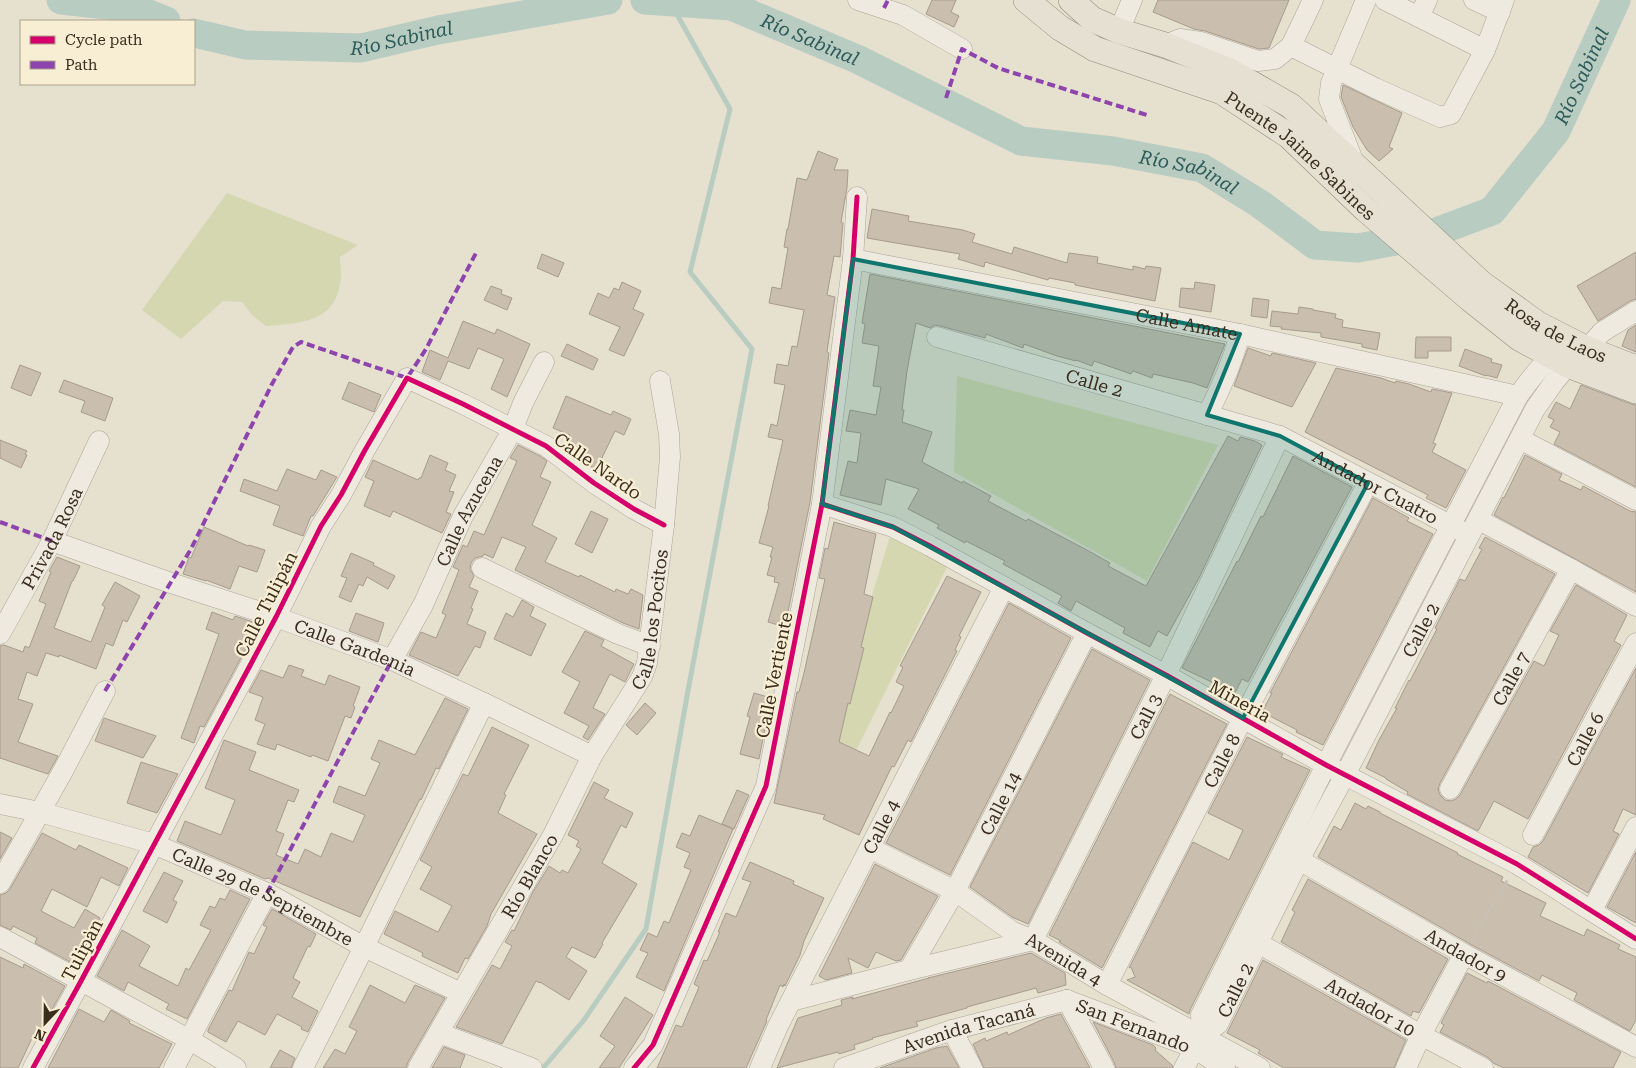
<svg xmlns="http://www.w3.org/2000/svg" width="1636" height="1068" font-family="'Roboto Serif',serif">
<rect width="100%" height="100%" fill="#e6e0cf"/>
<g fill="#d5d7b1">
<path d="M227 193 358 245 340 257C340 263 341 270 341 276 338 322 303 323 266 326L252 315 242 302 223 301 181 339 142 310Z"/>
<path d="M957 376 1218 445 1147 581 954 472Z"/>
<path d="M892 530 951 559 828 807 810 798Z"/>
</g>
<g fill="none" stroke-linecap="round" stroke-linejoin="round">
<path stroke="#b9ccc1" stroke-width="5" d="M543 1068 584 1020 646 929 687 696 752 349 690 272 730 109 670 2"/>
<g stroke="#b9ccc1" stroke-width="29">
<path d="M61 0 134 8 166 21"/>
<path id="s1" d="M645 0 731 6 857 59 1021 141 1113 151 1202 168 1260 204 1315 245 1358 248 1428 235 1492 211 1556 131 1616 0"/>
<path id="s2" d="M194 33 245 45 361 48 438 30 608 0"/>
</g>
</g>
<g fill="#cabeaf" stroke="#a69b8e">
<path d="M932 0H956L951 12 959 16 954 27 926 14Z"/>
<path d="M1158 0H1289L1269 48 1259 49 1205 31 1194 29 1153 12Z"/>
<path d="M1343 85 1402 113 1389 147 1393 149 1379 161 1367 150 1353 127 1341 97Z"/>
<path d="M818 151 838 159 834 170H848L847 188 841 222 843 223 840 257 834 256 827 295 835 297 827 352 829 353 810 502 785 627 768 622 779 583 774 582 775 577 767 575 772 557H770L773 547 759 543 769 506H768L783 440 768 437 771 424 777 426 785 385 774 383 777 364 788 366 792 346 797 347 804 310 769 303 772 287 781 289 788 248 784 247 787 229H788L797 178 807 180Z"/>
<path d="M872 209 909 216 908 221 963 230 975 234 972 242 1012 254 1014 247 1067 263 1069 253 1098 257 1097 263 1133 270V266L1145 269 1146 266 1161 268 1155 301 1075 285V283L1049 278 1048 280 985 262 984 267 958 259 960 254 867 238Z"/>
<path d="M1636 252V299L1630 301 1598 321 1577 286Z"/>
<path d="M542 254 564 263 558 277 537 268Z"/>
<path d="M870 274 1225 344 1207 388 1193 383 1153 374 1152 378 1133 371 1131 374 1094 361 1092 366 1076 360V361L1057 356 1024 344 1023 348 986 334 985 338 940 326 935 325 930 328 916 323 907 371 902 410H904L902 422 932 432 922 462 962 483 963 481 991 496 988 501 1026 521 1028 519 1087 550 1110 563 1108 566 1146 586 1228 436 1238 441 1240 437 1255 441 1262 445 1199 578 1167 636 1158 631 1150 647 1123 633 1125 628 1076 601 1071 611 1058 603 1062 596 1003 564 1005 561 966 541 965 543 937 528 939 525 908 509 919 489 886 479 881 505 840 495 848 461 857 463 861 433 846 431 850 410 876 415 881 387 873 386 879 346 862 343 865 324 862 323Z"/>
<path d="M622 282 641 291 633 309 644 314 624 356 609 350 620 327 589 314 598 293 609 298 614 288 619 290Z"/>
<path d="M1195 282 1215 285 1211 312 1179 307 1181 288 1194 289Z"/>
<path d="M491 286 502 290 501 294 512 298 507 310 484 300Z"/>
<path d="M1253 298 1269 300 1267 318 1251 316Z"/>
<path d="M1299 307 1313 309V310L1336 314 1335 318 1343 320 1342 327 1380 333 1377 350 1362 347V344L1321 337V333L1281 329 1282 327 1270 326 1272 311 1298 314Z"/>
<path d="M463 321 495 334 497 329 530 344 507 397 491 389 504 359 478 348 469 369 448 361 440 380 422 372 430 350 448 358Z"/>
<path d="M1636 325V352L1622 346 1628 330Z"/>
<path d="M1416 337H1451V351H1428V358H1415Z"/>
<path d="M567 344 598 359 593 370 561 356Z"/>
<path d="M1248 348 1271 356 1272 353 1316 363 1292 407 1234 386Z"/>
<path d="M1465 349 1492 359 1491 362 1502 365 1497 378 1486 375V376L1459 366Z"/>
<path d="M20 365 41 373 31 396 11 388Z"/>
<path d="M1336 368 1381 378 1395 383 1396 381 1409 384 1431 392 1432 389 1452 393 1433 443 1436 444 1432 452 1466 470 1446 508 1426 498 1428 495 1305 432Z"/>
<path d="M64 380 113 398 105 421 81 412 85 401 59 392Z"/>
<path d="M349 382 381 395 374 412 342 399Z"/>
<path d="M1581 385 1631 404 1636 405V487L1554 444 1560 432 1550 427 1554 420 1548 417 1556 402 1570 409Z"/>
<path d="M566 396 611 415 613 411 631 419 624 435 615 431 596 470 565 446 570 435 553 428Z"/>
<path d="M0 440 27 451 25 454 27 455 21 468 0 458Z"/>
<path d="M518 445 540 456 547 461 540 477 551 482 532 525 557 538 545 562 579 577 580 575 615 592 616 589 628 594 631 589 643 595 639 629 623 623 515 570 526 547 502 537 493 558 484 554 483 556 475 558 471 563 470 569 474 576 469 587 478 591 471 608 473 609 467 624 486 632 480 648 475 646 458 676 409 655 421 632 436 638 446 615 442 613 459 570 453 567 463 545 467 547 474 531 484 535 517 461 510 458Z"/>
<path d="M430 455 448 463 445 470 456 475 449 491 454 492 446 512 451 514 442 533 393 511 390 517 364 506 374 481 365 477 373 460 418 480 419 478H421Z"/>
<path d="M1525 455 1562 474 1559 480 1581 490 1583 486 1630 511 1636 512V592L1494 515 1503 497 1504 498Z"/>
<path d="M1293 456 1352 487 1248 682 1242 679 1234 695 1218 687V685L1182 668 1237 561 1238 562 1261 516 1263 517Z"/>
<path d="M287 469 316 480 321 470 337 477 313 516H311L303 536 273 525 280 506 240 491 244 479 277 491Z"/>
<path d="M1373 498 1409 518 1407 521 1433 534 1323 745 1296 732 1297 730 1262 712 1272 693H1270Z"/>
<path d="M591 511 608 519 592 553 575 544Z"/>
<path d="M834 522 876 534 864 594 873 597 861 647 864 648 850 704 848 703 839 742 869 756 890 712 891 713 904 686 896 682 903 667 900 666 947 576 981 592 959 636 961 637 955 650 957 651 911 742 908 740 894 767 892 766 859 835 823 819 825 815 774 803 797 692H799L804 673 825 579 819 578 825 548 828 549Z"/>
<path d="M204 527 248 546 249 545 265 550 257 572 239 566 230 589 206 580V581L183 574 189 557 191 558Z"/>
<path d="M1485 537 1555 574 1440 783 1438 789 1440 795 1445 800 1451 801 1456 799 1460 795 1534 661 1544 666 1559 635 1550 631 1576 585 1627 615 1614 641 1621 645 1528 819 1494 801 1478 831 1407 794 1408 792 1386 779V778L1366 768 1379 740 1397 708H1395L1409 680 1410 681 1437 629 1435 628 1460 579 1465 581 1482 549 1479 548Z"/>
<path d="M351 553 374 563 373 565 395 576 388 589 367 577 363 586 359 584 351 602 339 597 347 578 341 576Z"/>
<path d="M57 557 80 566 73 581H72L54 628 91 642 105 607 102 605 115 582 140 596 127 622 123 620 113 646 106 643 96 669 59 655V657L46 653 37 676 27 672 18 699 33 704 18 742 58 756 48 774 0 758V646L4 645 23 652 25 646 29 648 46 604 39 601 51 572 49 571Z"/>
<path d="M522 600 534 607 530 616 546 624 531 656 494 639 506 613 513 617Z"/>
<path d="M1009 603 1071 638 950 875 886 843Z"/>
<path d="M212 612 233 620 235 616 259 624 204 727 200 726 194 743 181 738 219 634 206 629Z"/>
<path d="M356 613 384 623 378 642 349 631Z"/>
<path d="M585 631 604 640 601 646 634 664 625 682 610 674 593 708 605 714 588 740 583 737 589 726 564 713 580 682 562 672Z"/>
<path d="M1092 649 1150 680 1028 924 1012 917 970 887Z"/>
<path d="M289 665 304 670 301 676 325 685 329 675 360 687 353 706 355 707 351 718 345 716 328 761 312 755 311 757 277 744 275 750 257 744 265 724 255 720 263 697 249 692 261 670 283 678Z"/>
<path d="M1636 668V815L1623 809 1613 831 1619 834 1588 893 1528 857 1533 847 1539 845 1543 841Z"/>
<path d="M754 693 771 698 759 759 740 754 750 717 747 716Z"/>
<path d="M1170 694 1227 724 1102 968 1059 942 1061 941 1049 935Z"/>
<path d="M445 698 468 709 439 769 436 768 421 800 420 799 360 917 268 878 265 879 177 841 185 821 221 835 235 800 205 788 224 740 256 752 249 770 299 790 294 802 288 800 276 831 284 834 276 855 298 864 305 849 321 857 331 833 353 842 365 815 333 802 339 786 365 796 380 763 371 759 379 740 415 755Z"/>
<path d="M645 703 656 713 637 735 626 725Z"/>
<path d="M104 718 156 736 143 758 95 741Z"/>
<path d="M492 727 529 745 504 794 506 795 498 813 537 834 491 914 487 926 468 959 465 958 458 973 422 956 423 953 384 934 395 911 438 932 452 906 420 889 432 867 420 860 463 774 468 776Z"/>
<path d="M1247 737 1283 754 1281 757 1310 770 1190 1010 1189 1014 1127 980 1135 977 1131 967 1129 968 1193 842 1229 860 1243 830 1208 813Z"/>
<path d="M141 762 178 774 157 813 127 803Z"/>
<path d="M594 782 609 790 604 798 633 813 626 828 621 825 602 863 637 884 602 943 603 944 595 958 572 947 566 957 587 971 569 1000 540 982V983L536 981 502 1044 456 1027 492 965 500 969 512 946 505 942 512 930 514 931 533 892 549 866 560 873 562 870 568 873 581 849 576 846 579 841 568 835Z"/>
<path d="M737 790 749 795 734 829 722 824Z"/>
<path d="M1355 803 1366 809 1368 806 1380 812V813L1458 853 1457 854 1503 877 1501 881 1546 903 1540 916 1584 936 1587 929 1620 945 1618 949 1636 957V1020L1630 1031 1574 1000 1577 993 1542 975 1539 981 1470 944 1318 857 1334 826 1341 830Z"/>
<path d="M699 815 733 829 664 991 636 977 648 953 640 950 648 933 657 937 664 921 669 923 691 870 684 867 690 853 676 847 682 833 690 836Z"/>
<path d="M0 832 12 838 0 859Z"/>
<path d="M42 833 76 850 79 845 128 868 119 886 101 877 87 907 52 889 41 911 74 928 85 909 100 918 76 965 35 943 37 938 13 926 11 930 0 925V895L6 893 10 889Z"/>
<path d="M1636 852V923L1607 907Z"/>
<path d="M750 862 794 881 793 884 824 898 804 941 800 955 785 986 784 984 783 987 780 985 766 1020 767 1021 746 1068H657L676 1025 682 1027 699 987 694 984 704 960 707 961 720 932H718L726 913 736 917 751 882 742 879Z"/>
<path d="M875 864 938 896 901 960 896 961 876 952 868 968 848 958 852 973 826 980 819 976Z"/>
<path d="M164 872 183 881 173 900 177 902 167 923 143 911Z"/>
<path d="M1308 879 1448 959 1419 1013 1413 1011 1411 1016 1281 942 1295 912 1292 910Z"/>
<path d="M230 890 250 899 187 1019 166 1009 169 1004 128 982 124 991 97 976 122 930 150 946 139 966 178 986 186 968 189 970 211 930 200 925 210 906 215 908 220 898 225 900Z"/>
<path d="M272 909 316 934 310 947 308 946 293 978 300 982 292 997 318 1011 308 1032 301 1029 302 1027 277 1014 265 1035 238 1021 226 1042 208 1032V1030L229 990 232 991 249 952 254 954 267 927 263 925Z"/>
<path d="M1031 953 1065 973 1066 985 1038 993 1036 988 967 1007V1008L916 1022 918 1026 872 1038 873 1039 854 1045 855 1049 839 1054 838 1052 777 1068 798 1018 842 1005 841 1000 853 997 852 999 929 978H928Z"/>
<path d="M0 957 23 968 24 964 65 986 36 1038 33 1036 18 1068H0Z"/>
<path d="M1263 960 1406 1040 1394 1068H1284L1258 1053 1260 1050 1227 1033Z"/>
<path d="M1467 973 1487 983 1488 981 1621 1052 1613 1068H1504L1493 1063 1489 1058 1440 1032 1444 1025 1441 1023Z"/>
<path d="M370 985 405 1003 415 985 445 998 408 1062 406 1068H323L335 1049 345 1054 357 1031 349 1027Z"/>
<path d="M625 997 653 1015 619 1068H599L615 1046 600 1036Z"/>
<path d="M79 1009 104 1022 111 1010 130 1021 129 1023 172 1044 159 1068H48Z"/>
<path d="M1061 1014 1090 1068H984L973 1044 985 1038 986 1041 1007 1032 1008 1035 1046 1018Z"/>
<path d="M1093 1022 1153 1045 1156 1048 1155 1050 1173 1066 1172 1068H1116L1114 1062Z"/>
<path d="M947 1046 959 1068H880L936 1048Z"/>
<path d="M444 1047 465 1055 460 1068H432Z"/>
<path d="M280 1050 295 1058 291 1068H270Z"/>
</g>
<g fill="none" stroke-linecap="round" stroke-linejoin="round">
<g stroke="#aba497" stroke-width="21">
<g id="minor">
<path d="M858 0 903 15 962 49"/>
<path d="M1313 0 1291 46 1375 88 1440 117 1451 114 1485 50 1504 0"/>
<path d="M1385 0 1485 50"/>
<path d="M1474 0 1500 12"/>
<path d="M1419 17 1427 0"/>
<path d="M1119 31 1132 0"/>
<path d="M1165 45 1180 39 1201 42 1258 61 1275 59 1291 46"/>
<path d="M1354 163 1329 99 1331 83 1366 0"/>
<path id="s3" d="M853 259 1240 334 1518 396"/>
<path id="s4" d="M937 337 1280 436 1463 532"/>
<path d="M1207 415C1221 389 1232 363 1240 334"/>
<path d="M1520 439 1636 500"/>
<path d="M822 504 893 527 930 546 1087 633 1166 675 1326 765 1517 864 1636 939"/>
<path d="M1479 520 1571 569 1636 606"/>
<path id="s5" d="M52 541 171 583 276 617 392 660 484 703 592 756"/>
<path d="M482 568 618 634 650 646"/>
<path id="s6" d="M0 634 52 541 99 441"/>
<path id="s7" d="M392 660 423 605 463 516 513 429 523 403 544 362"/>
<path id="s8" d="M1450 789 1571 569"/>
<path id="s9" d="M0 804 40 812 154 844 267 893 364 947 461 993"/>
<path id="s10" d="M1533 835 1636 643"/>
<path id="s11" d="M870 848 955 891 1013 932 1033 940 1107 985 1260 1068"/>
<path id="s12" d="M1299 860 1464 954 1636 1047"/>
<path d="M0 883 63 771 105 691"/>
<path d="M1592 910 1636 827"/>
<path d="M0 937 190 1040 236 1068"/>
<path id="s13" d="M1033 940 1166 675 1280 436"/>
<path id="s14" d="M1258 943 1421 1035 1483 1068"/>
<path id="s15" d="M909 970 955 891 1087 633"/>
<path id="s16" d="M1107 985 1243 718 1368 483"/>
<path id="s17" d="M1067 1000 1194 1048 1225 1068"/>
<path d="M1067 1000 1104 1068"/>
<path d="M791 1001 909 970 1033 940"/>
<path d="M952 1030 972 1068"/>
<path d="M439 1033 532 1068"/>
<path d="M1202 1035 1201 1015 1326 765 1518 396C1531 378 1544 361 1561 347"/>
<path d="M33 1068 81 981 276 617 321 526 341 495 365 450 407 378 463 404 546 446 594 483 634 509 664 525"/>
<path d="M174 1068 267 893"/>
<path d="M303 1068 364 947 484 703"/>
<path id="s18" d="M418 1068 553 835 592 756 642 677 647 663 664 525 670 457 669 434 660 381"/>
<path d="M634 1068 653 1045 766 786 822 504 853 259 857 197"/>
<path id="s19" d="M760 1068 778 1026 1004 587"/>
<path id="s20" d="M844 1068 952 1030 1067 1000"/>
<path id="s21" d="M1184 1068 1202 1035 1218 1024 1299 860 1345 775 1535 409 1554 382 1568 365 1587 349 1602 332 1636 311"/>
<path d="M1406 1068 1421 1035 1464 954"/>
</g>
</g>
<g stroke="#918a7e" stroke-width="26">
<g id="major">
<path id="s22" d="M1026 0 1060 28 1095 49 1222 92 1289 136 1365 209 1470 299 1519 338 1568 365 1636 391"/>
<path id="s23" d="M1071 0 1092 19 1119 31 1165 45 1230 71 1291 106 1481 283 1538 324 1587 349 1636 368"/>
</g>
</g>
<path stroke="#c7c1b7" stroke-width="3" stroke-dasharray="4 2.5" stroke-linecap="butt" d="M1472 940 1508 879"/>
<use href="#minor" stroke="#eeeae0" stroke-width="20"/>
<use href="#major" stroke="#e6e0d2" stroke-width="25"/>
<g stroke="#8e44ad" stroke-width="4" stroke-dasharray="8 4" stroke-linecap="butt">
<path d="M884 8 888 0"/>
<path d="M946 98 962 49 998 68 1150 116"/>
<path d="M0 522 52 541"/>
<path d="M105 691 191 549 272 384 293 347 301 342 407 378 426 349 476 253"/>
<path d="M267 893 392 660"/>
</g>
<g stroke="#f7eed4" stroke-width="8">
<g id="cycleway">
<path d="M822 504 893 527 930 546 1087 633 1166 675 1326 765 1517 864 1636 939"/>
<path d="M33 1068 81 981 276 617 321 526 341 495 365 450 407 378 463 404 546 446 594 483 634 509 664 525"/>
<path d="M634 1068 653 1045 766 786 822 504 853 259 857 197"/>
</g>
</g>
<use href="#cycleway" stroke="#d6006c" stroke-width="5"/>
</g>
<path fill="#0f766e" fill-opacity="0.2" stroke="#0f766e" stroke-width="4" stroke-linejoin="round" d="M853 259 1240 334 1207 415 1280 436 1368 483 1243 718 893 527 822 504Z"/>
<g text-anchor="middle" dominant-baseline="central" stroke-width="4.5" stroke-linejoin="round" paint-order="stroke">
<g font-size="18" fill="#3b2d1e" stroke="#f7eed4">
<text stroke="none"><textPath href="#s22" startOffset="320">Puente Jaime Sabines</textPath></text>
<text stroke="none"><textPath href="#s3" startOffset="340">Calle Amate</textPath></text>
<text stroke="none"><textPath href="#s23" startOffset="595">Rosa de Laos</textPath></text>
<text stroke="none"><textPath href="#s4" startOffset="164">Calle 2</textPath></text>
<text transform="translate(598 466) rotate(35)">Calle Nardo</text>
<text stroke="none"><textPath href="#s4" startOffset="465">Andador Cuatro</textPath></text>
<text stroke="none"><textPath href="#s7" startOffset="168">Calle Azucena</textPath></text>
<text stroke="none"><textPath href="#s6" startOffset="109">Privada Rosa</textPath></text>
<text transform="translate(266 604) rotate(-63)">Calle Tulipán</text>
<text stroke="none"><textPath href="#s18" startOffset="509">Calle los Pocitos</textPath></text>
<text stroke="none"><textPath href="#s21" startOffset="500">Calle 2</textPath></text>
<text stroke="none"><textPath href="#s5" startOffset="321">Calle Gardenia</textPath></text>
<text transform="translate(774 675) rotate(-79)">Calle Vertiente</text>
<text stroke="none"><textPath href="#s8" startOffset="126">Calle 7</textPath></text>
<text transform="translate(1240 701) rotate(29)">Mineria</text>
<text stroke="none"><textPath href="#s13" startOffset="250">Call 3</textPath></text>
<text stroke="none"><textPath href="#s10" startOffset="109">Calle 6</textPath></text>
<text stroke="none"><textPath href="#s16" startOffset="252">Calle 8</textPath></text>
<text stroke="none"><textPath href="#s15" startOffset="190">Calle 14</textPath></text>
<text stroke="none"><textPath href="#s19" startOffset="270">Calle 4</textPath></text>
<text stroke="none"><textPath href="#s18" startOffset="222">Río Blanco</textPath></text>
<text stroke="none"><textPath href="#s9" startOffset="280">Calle 29 de Septiembre</textPath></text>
<text transform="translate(82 950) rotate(-62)">Tulipàn</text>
<text stroke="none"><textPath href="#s12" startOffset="192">Andador 9</textPath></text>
<text stroke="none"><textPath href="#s11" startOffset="224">Avenida 4</textPath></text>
<text stroke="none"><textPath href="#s21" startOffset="95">Calle 2</textPath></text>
<text stroke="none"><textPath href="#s14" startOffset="129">Andador 10</textPath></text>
<text stroke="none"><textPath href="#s17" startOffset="71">San Fernando</textPath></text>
<text stroke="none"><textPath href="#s20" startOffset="131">Avenida Tacaná</textPath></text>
</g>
<g font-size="19" font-style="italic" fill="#2d5b59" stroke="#f7eed4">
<text stroke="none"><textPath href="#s2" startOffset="210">Río Sabinal</textPath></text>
<text stroke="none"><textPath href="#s1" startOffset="172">Río Sabinal</textPath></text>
<text stroke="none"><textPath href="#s1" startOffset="1072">Río Sabinal</textPath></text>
<text stroke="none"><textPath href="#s1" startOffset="578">Río Sabinal</textPath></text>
</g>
</g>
<rect x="20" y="20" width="175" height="65" fill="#f7eed4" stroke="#aca18b"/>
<rect x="30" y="36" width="25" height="8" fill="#d6006c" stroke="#aca18b"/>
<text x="65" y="45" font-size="15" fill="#3b2d1e">Cycle path</text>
<rect x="30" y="61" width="25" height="8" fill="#8e44ad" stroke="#aca18b"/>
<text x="65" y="70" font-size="15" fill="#3b2d1e">Path</text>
<g transform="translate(45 1023) rotate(202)" stroke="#f7eed4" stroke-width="4" paint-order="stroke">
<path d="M0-4L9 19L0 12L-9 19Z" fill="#3b2d1e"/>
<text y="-8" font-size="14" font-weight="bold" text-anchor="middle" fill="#3b2d1e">N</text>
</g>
</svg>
